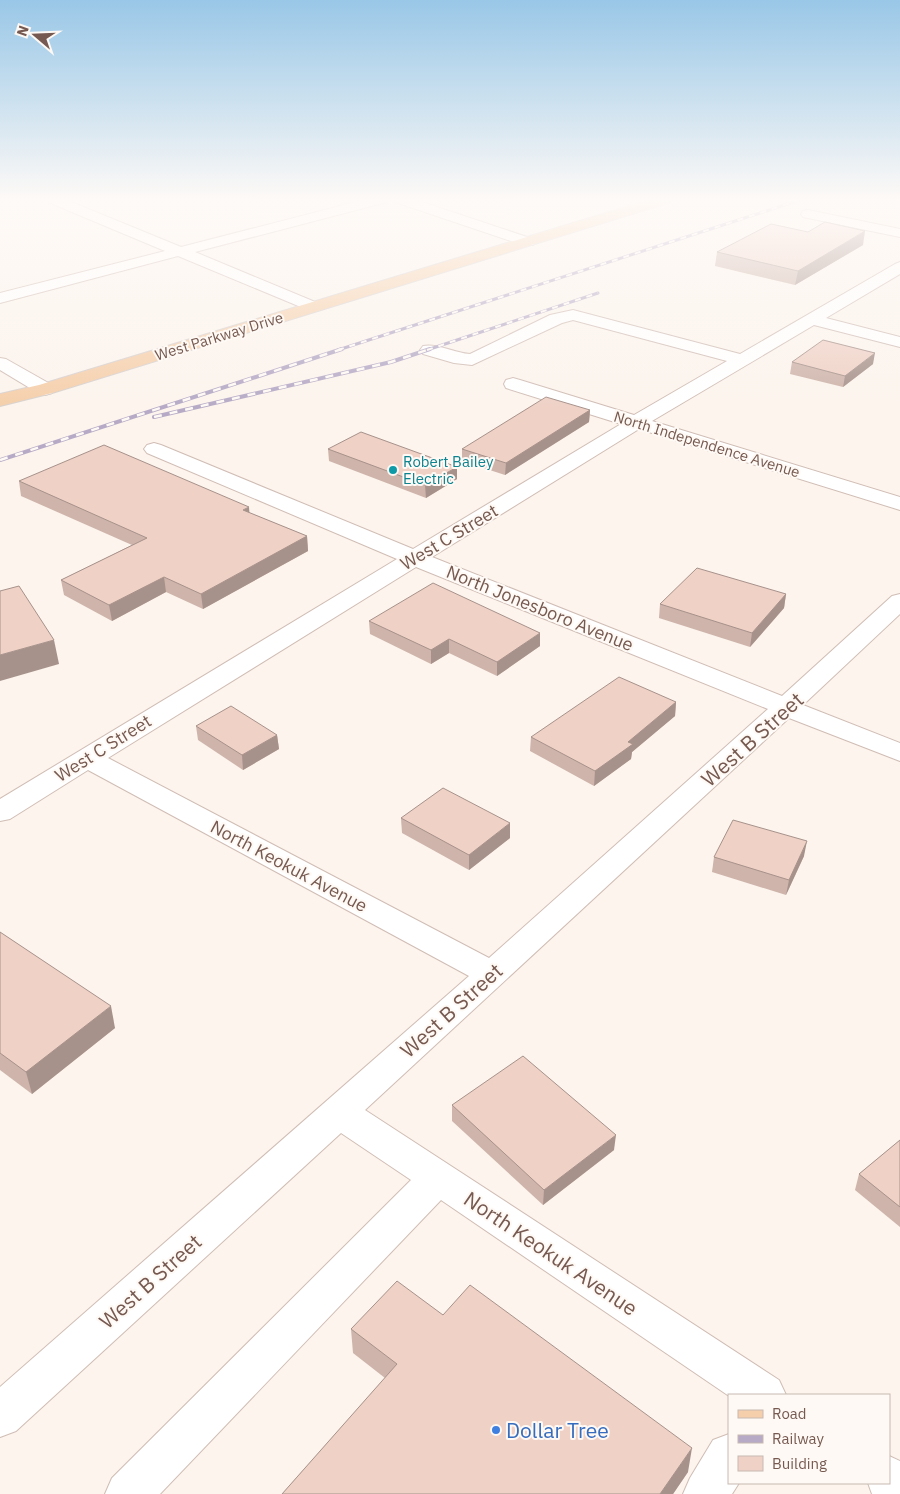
<svg xmlns="http://www.w3.org/2000/svg" width="900" height="1494" font-family="'IBM Plex Sans',sans-serif">
<rect width="100%" height="100%" fill="#fcf4ed"/>
<g fill="none" stroke-linecap="round" stroke-linejoin="round">
<g stroke="#d0bdb5" stroke-width="2">
<g id="minor">
<path d="M46 199H64L181 247 367 199H389L387 202 195 252 320 304 322 307 320 310H308L178 256 0 303V293L165 251 48 202Z"/>
<path d="M393 199H413L533 239 535 242 533 245H523L395 202Z"/>
<path d="M808 210 900 229V237L803 217 801 214 803 211Z"/>
<path d="M900 262V274L826 318 900 337V347L814 325 652 421 900 497V510L639 429 432 557 782 696 892 596 900 594V614L803 705 900 743V761L789 718 365 1110 779 1380 786 1395 729 1396 441 1200 160 1494H105L112 1478 411 1180 341 1133 16 1431 0 1437V1387L469 976 88 770 10 819 0 821V799L397 559 147 453 144 449 147 445 154 443 161 445 413 549 621 424 506 388 504 384 506 380 513 378 520 380 634 415 727 361 573 320 562 323 472 365 454 363 423 354 420 350 423 346C437 343 455 353 470 354L550 315 573 310 740 354 895 264ZM416 567 768 709 489 958 108 758Z"/>
<path d="M0 358 6 359 52 385 54 389 52 393 45 395 38 393 0 370Z"/>
<path d="M729 1434V1483H739L732 1494H683L690 1478 713 1440Z"/>
<path d="M889 1456 900 1461V1494H872L868 1483H889Z"/>
</g>
</g>
<g stroke="#d9d1ce" stroke-width="2">
<path id="major" d="M652 199H673L671 202 52 393 0 406V394L39 385Z"/>
</g>
<use href="#minor" fill="#fff" fill-rule="evenodd"/>
<use href="#major" fill="#f5cfab" fill-rule="evenodd"/>
<g stroke="#b6aac6" stroke-width="3">
<g id="rail-far1">
<path d="M338 350 803 199"/>
<path d="M427 350 598 293"/>
</g>
</g>
<g stroke="#b6aac6" stroke-width="4">
<g id="rail">
<path d="M154 417 391 362 430 349"/>
<path d="M0 460 342 349"/>
</g>
</g>
<use href="#rail-far1" stroke="#fef9f4" stroke-width="2" stroke-dasharray="6" stroke-linecap="butt"/>
<use href="#rail" stroke="#fef9f4" stroke-width="2.5" stroke-dasharray="8" stroke-linecap="butt"/>
</g>
<g fill="#ceb4aa">
<path d="M863 245 795 285 715 266 717 252Z"/>
<path d="M792 362 873 364 843 387 790 374Z"/>
<path d="M590 410 589 422 505 475 462 461V449Z"/>
<path d="M328 449 457 479 426 498 329 461Z"/>
<path d="M19 481 250 513 307 536 308 551 203 609 166 592 112 621 64 595 61 580 132 545 21 496Z"/>
<path d="M786 594 784 608 750 647 659 618 660 604Z"/>
<path d="M369 621 540 646 497 676 449 653 431 664 370 634Z"/>
<path d="M676 702 675 716 632 752 631 759 594 786 530 751 531 737Z"/>
<path d="M196 726 277 735 279 749 243 770 198 740Z"/>
<path d="M401 818 510 838 469 870 402 833Z"/>
<path d="M804 856 786 895 712 872 714 857Z"/>
<path d="M0 932 115 1028 32 1094 0 1070Z"/>
<path d="M452 1105 614 1150 543 1205 452 1121Z"/>
<path d="M900 1140V1227L855 1190 859 1174Z"/>
<path d="M443 1315 688 1472 673 1494H282L385 1378 353 1353 351 1329Z"/>
</g>
<g fill="#a7928b">
<path d="M865 231 863 245 795 285 798 271Z"/>
<path d="M875 353 873 364 843 387 845 376Z"/>
<path d="M590 410 589 422 505 475 506 463Z"/>
<path d="M457 467V479L426 498 425 485Z"/>
<path d="M249 507 250 521 243 510Z"/>
<path d="M307 536 308 551 203 609 201 594Z"/>
<path d="M164 577 166 592 112 621 109 605Z"/>
<path d="M786 594 784 608 750 647 752 633Z"/>
<path d="M540 633V646L497 676V662Z"/>
<path d="M449 639V653L431 664V650Z"/>
<path d="M54 640 59 664 0 681V655Z"/>
<path d="M676 702 675 716 632 752 631 759 594 786 595 771 628 742Z"/>
<path d="M277 735 279 749 243 770 242 755Z"/>
<path d="M510 823V838L469 870V855Z"/>
<path d="M807 841 804 856 786 895 789 880Z"/>
<path d="M111 1006 115 1028 32 1094 26 1072Z"/>
<path d="M616 1135 614 1150 543 1205 544 1190Z"/>
<path d="M692 1448 688 1472 673 1494H660Z"/>
</g>
<g fill="#efd1c6" stroke="#a7928b">
<path d="M825 222 865 231 798 271 717 252 771 224 808 232Z"/>
<path d="M823 340 875 353 845 376 792 362Z"/>
<path d="M546 397 590 410 506 463 462 449Z"/>
<path d="M361 432 457 467 425 485 328 449Z"/>
<path d="M104 445 249 507 243 510 307 536 201 594 164 577 109 605 61 580 147 538 19 481Z"/>
<path d="M697 568 786 594 752 633 660 604Z"/>
<path d="M433 583 540 633 497 662 449 639 431 650 369 621Z"/>
<path d="M19 586 54 640 0 655V591Z"/>
<path d="M619 677 676 702 628 742 633 744 595 771 531 737Z"/>
<path d="M231 706 277 735 242 755 196 726Z"/>
<path d="M443 788 510 823 469 855 401 818Z"/>
<path d="M733 820 807 841 789 880 714 857Z"/>
<path d="M0 932 111 1006 26 1072 0 1053Z"/>
<path d="M523 1056 616 1135 544 1190 452 1105Z"/>
<path d="M900 1140V1207L859 1174Z"/>
<path d="M397 1281 443 1315 470 1285 692 1448 660 1494H282L397 1364 351 1329Z"/>
</g>
<linearGradient id="sky" x2="0" y2="1"><stop stop-color="#99c7e7"/><stop offset="0.49" stop-color="#fefaf7"/><stop offset="1" stop-color="#fefaf7" stop-opacity="0"/></linearGradient>
<rect width="900" height="408" fill="url(#sky)"/>
<circle fill="#0f9aa8" stroke="#fef9f4" stroke-width="2" cx="393" cy="470" r="5"/>
<circle fill="#3f7fe0" stroke="#fef9f4" stroke-width="2" cx="496" cy="1430" r="5"/>
<g text-anchor="middle" dominant-baseline="central" stroke-width="4" stroke-linejoin="round" paint-order="stroke">
<g font-size="15" fill="#765950" stroke="#fef9f4">
<text transform="translate(219 336) rotate(-17)">West Parkway Drive</text>
<text transform="translate(707 444) rotate(17)">North Independence Avenue</text>
</g>
<g font-size="15" fill="#0d838f" stroke="#fef9f4" text-anchor="start">
<text x="403" y="461">Robert Bailey<tspan x="403" dy="17">Electric</tspan></text>
</g>
<g font-size="18" fill="#765950" stroke="#fef9f4">
<text transform="translate(449 537) rotate(-31)">West C Street</text>
<text transform="translate(540 608) rotate(22)">North Jonesboro Avenue</text>
<text transform="translate(103 748) rotate(-32)">West C Street</text>
<text transform="translate(289 866) rotate(28)">North Keokuk Avenue</text>
</g>
<g font-size="21" fill="#765950" stroke="#fef9f4">
<text transform="translate(752 739) rotate(-42)">West B Street</text>
<text transform="translate(451 1010) rotate(-42)">West B Street</text>
<text transform="translate(551 1253) rotate(34)">North Keokuk Avenue</text>
<text transform="translate(150 1281) rotate(-42)">West B Street</text>
</g>
<g font-size="21" fill="#366cbe" stroke="#fef9f4" text-anchor="start">
<text x="506" y="1430">Dollar Tree</text>
</g>
</g>
<rect x="728" y="1394" width="162" height="90" fill="#fef9f4" stroke="#c8b9b2"/>
<rect x="738" y="1410" width="25" height="8" fill="#f5cfab" stroke="#c8b9b2"/>
<text x="772" y="1419" font-size="15" fill="#765950">Road</text>
<rect x="738" y="1435" width="25" height="8" fill="#b6aac6" stroke="#c8b9b2"/>
<text x="772" y="1444" font-size="15" fill="#765950">Railway</text>
<rect x="738" y="1456" width="25" height="15" fill="#efd1c6" stroke="#c8b9b2"/>
<text x="772" y="1469" font-size="15" fill="#765950">Building</text>
<g transform="translate(35 35) rotate(289)" stroke="#fef9f4" stroke-width="4" paint-order="stroke">
<path d="M0-4L9 19L0 12L-9 19Z" fill="#765950"/>
<text y="-8" font-size="14" font-weight="bold" text-anchor="middle" fill="#765950">N</text>
</g>
</svg>
